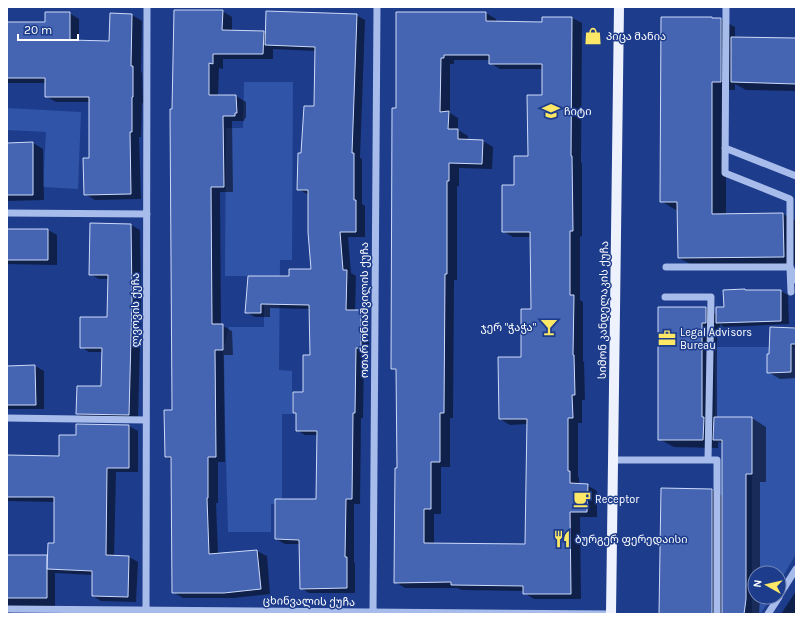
<svg xmlns="http://www.w3.org/2000/svg" width="803" height="621" font-family="Karla,'Noto Sans Georgian',sans-serif">
<rect width="100%" height="100%" fill="#1d3c8b"/>
<path fill="#3054a8" d="M244 82H293L292 260H280L279 370 292 371V414H282V504H271V532H228L223 350 229 327H264V276H225L226 128H243Z
M7 108 81 112 78 189 43 187 46 132 7 130Z
M715 347H796V554L779 583V573H755V597H771L761 613H752V439L715 438Z"/>
<path fill="#0007" fill-rule="evenodd" d="M222 11 232 17V31L263 32 266 34 356 15 365 20 360 158 362 159V204L365 206V237H348L351 273 356 276 355 311H360L369 316V352H364L363 418H361L360 504H354V562L355 563V593H309L301 588 300 544H285L276 539 317 500 318 435H305L297 430V414L294 413 304 393 311 356 310 309 270 308V317H255L246 312 290 277 313 270 309 195 298 189 302 154 315 107 316 51 273 49V59H223V69L219 68 218 96H236L246 102V118H245L244 121H232L233 192H220L221 325 232 331 233 355H224L225 462H218V503H216L218 554 257 551 267 556 270 594 234 598H183L173 592 172 460 166 457 173 411V110Z
M69 13 79 19V42H110L111 15H132L142 21 141 72 142 73 143 103H142L141 137H139L141 199 95 200 85 194 90 159V102H56L46 96V83H7V23H46Z
M397 13H486L496 19V23H543L572 18 582 23 581 162 582 163V236L580 237V300L583 302V361L584 362 585 400H582V423H578V477L579 478V485H587L597 491V517H580L581 599H534L524 593V591L462 590 457 588H405L395 582 398 469 397 371 392 368 397 108ZM454 60H490V63L500 69H543V96L529 157 515 186 503 231 513 237H531L532 310 522 358 500 419 510 425 528 424 526 545 434 544V514H441V467H450V418H453L454 280H457V186H459V168L492 169 493 147 483 141H467L468 136 458 130V118L450 113V64H454Z
M711 18 720 19 735 27V38L796 39V91L746 90 735 84V90H726V215L783 214 796 221V265L694 266 679 258 678 210H676L661 201Z
M33 143 43 149 44 200 7 201V144Z
M131 225 140 230 141 303 138 419H86L77 413 102 387 103 352H89L81 347 108 318 109 279H99L90 274Z
M7 230H48L57 235V265L7 264Z
M781 291 788 295 789 324 724 327 720 324V331H717V418H752L766 427V482H760V573H755V597H760L759 614H660L712 490 723 496V444L718 441V448L674 447 659 439 706 308 717 315 725 308Z
M796 327V378L780 379 768 372 770 355V328Z
M35 366 44 371V409H7V367Z
M77 425 129 426 138 431V472H116L114 556 129 557 138 562 136 602 101 601 93 596V575L55 573V609H13L10 614H7V556L48 557 55 544V502L7 501V456L60 457 77 436Z
M796 591V614H781Z"/>
<path fill="#4565b2" stroke="#cddaf9" fill-rule="evenodd" d="M174 10H223L222 30 264 31 263 54H213V64L209 63V95H236L237 113H235V116H223L224 187H211L212 324H223V350H215L216 457H208V498H207L209 554 257 550 261 589 224 593H172L171 457H165L164 410H172L170 109H172Z
M266 11 357 14 352 153H354V200H356V232H340L343 270H347L346 310H361V348H356L355 413H353L352 499H346L345 557H347V588L300 589 299 540 275 539V499H316L317 431H296V413H293V392H303V355H310L309 305 261 304V313H245L248 276H289V269H311L308 232V190H297L298 153H301L304 106H314L315 47 265 45Z
M45 12H70V40L109 41 110 13 132 14 131 66H133V97H132V132H130L131 194 84 195 83 158H89V97H45V78H7V22H45Z
M396 12H486V21L542 22V17H572L571 156H572L573 231H570V295H574L573 355H574L575 395H572L573 418H568V471H570V483L588 484 587 512H570L571 594H523V586L451 585V582L394 583 395 468H397L396 369H391L392 108H396ZM444 55H489V64H542V95H527L528 156H514V185H502V232H530L531 309H521V357H498L499 419H527L525 544 424 543V509H431V462H440V413H444L445 274H447V181H449V163L482 164 483 140 458 139V129H448L449 111 440 112 441 58H444Z
M661 17H712V18H721V82H712V214L783 213 784 257 678 258 677 202H660Z
M731 37 796 38V84L731 82Z
M33 142V195H7V143Z
M90 223 131 224 132 298 129 415 76 414 77 386H101L102 348H80V317H107L108 275H89Z
M7 229H48V260H7Z
M745 289V290H781V321L716 323V307H724L723 290Z
M658 307H706V323H702V417H704L703 440H658Z
M770 327 796 328V344H791V372L767 373V354H769Z
M35 365 36 405H7V366Z
M714 417H752V474H746V599L744 614H722V440H713Z
M76 424 129 425V468H107L106 555 129 556 128 597 92 596V571L47 569 48 543H54V497H7V455L59 456V435H76Z
M661 488 712 489V614H659Z
M7 555H47V598H7Z"/>
<g fill="none" stroke-linecap="round" stroke-linejoin="round">
<path stroke="#a8bcec" stroke-width="7" d="M726 7 725 173 790 199V267L796 280
M725 148 796 176
M7 213 147 214
M666 267H790L791 292
M665 297H711L708 460
M7 418 146 420
M613 460H717V614
M779 596 796 569
M7 609 611 614
M146 614 147 7
M373 614 377 7
M768 614 779 597"/>
<path stroke="#eef2ff" stroke-width="10" d="M611 614 619 7"/>
</g>
<defs>
<g id="shop-bare" transform="scale(1.38)"><path d="M-5-2.5h2.3a2.7 3.5 0 0 1 5.4 0H5L5.5 6h-11ZM-1.5-2.5h3a1.5 2.3 0 0 0-3 0Z" fill="#fce866" stroke="#1d3c8b" stroke-width="2.5" paint-order="stroke"/></g>
<g id="school-bare" transform="scale(1.38)"><path d="M0-5L7-2L0 1L-7-2ZM-4 1L0 2.5L4 1V4Q0 6-4 4Z" fill="#fce866" stroke="#1d3c8b" stroke-width="2.5" paint-order="stroke"/></g>
<g id="bar-bare" transform="scale(1.38)"><path d="M-6-5H6L.8 .8V4.5H3.5V6h-7V4.5H-.8V.8Z" fill="#fce866" stroke="#1d3c8b" stroke-width="2.5" paint-order="stroke"/></g>
<g id="office-bare" transform="scale(1.38)"><path d="M-6-3h4V-5.5h4V-3h4V5H-6ZM-1-4.5V-3h2v-1.5ZM-6 0V1H6V0Z" fill="#fce866" stroke="#1d3c8b" stroke-width="2.5" paint-order="stroke"/></g>
<g id="cafe-bare" transform="scale(1.38)"><path d="M-5.5-4.5H6V0H3Q3 3.5 0 3.5H-2.5Q-5.5 3.5-5.5 0ZM3-3.2v2h1.7v-2ZM-6 4.5H4V6H-6Z" fill="#fce866" stroke="#1d3c8b" stroke-width="2.5" paint-order="stroke"/></g>
<g id="restaurant-bare" transform="scale(1.38)"><path d="M-5-6h1v4h1v-4h1v4h1v-4h1v5L-1.5 .5V6h-2V.5L-5-1ZM5-6V6H3V1.5H1.5Q1.5-4 5-6Z" fill="#fce866" stroke="#1d3c8b" stroke-width="2.5" paint-order="stroke"/></g>
</defs>
<g fill-rule="evenodd">
<use href="#shop-bare" x="593" y="36"/>
<use href="#school-bare" x="551" y="111"/>
<use href="#bar-bare" x="549" y="327"/>
<use href="#office-bare" x="667" y="338"/>
<use href="#cafe-bare" x="582" y="499"/>
<use href="#restaurant-bare" x="562" y="539"/>
</g>
<g text-anchor="middle" stroke-width="3" stroke-linejoin="round" paint-order="stroke">
<g font-size="11" fill="#fff" stroke="#1d3c8b" text-anchor="start">
<text x="606" y="40">პიცა მანია</text>
<text x="564" y="115">ჩიტი</text>
<text x="536" y="331" text-anchor="end">ჯერ "ჭაჭა"</text>
<text x="680" y="336">Legal Advisors<tspan x="680" dy="13">Bureau</tspan></text>
<text x="595" y="503">Receptor</text>
<text x="575" y="543">ბურგერ ფერედაისი</text>
</g>
<g font-size="11" fill="#fff" stroke="#1d3c8b">
<text transform="translate(135 310) rotate(-90)" y="4">ლვოვის ქუჩა</text>
<text transform="translate(364 310) rotate(-90)" y="4">ოთარ ონიაშვილის ქუჩა</text>
<text transform="translate(603 310) rotate(-89)" y="4">სიმონ კანდელაკის ქუჩა</text>
<text transform="translate(309 601) rotate(1)" y="4">ცხინვალის ქუჩა</text>
</g>
</g>
<rect width="803" height="621" fill="none" stroke="#ffffff" stroke-width="16"/>
<g transform="translate(767 585) rotate(278)"><circle r="19" fill="#1d3c8b" stroke="#778ab9"/>
<path d="M0-3L7 15L0 10L-7 15Z" fill="#fce866"/>
<text y="-6" font-size="11" font-weight="bold" text-anchor="middle" fill="#ffffff">N</text>
</g>
<path d="M18 34v6h60v-6" fill="none" stroke="#ffffff" stroke-width="2"/>
<text x="24" y="34" font-size="12" fill="#ffffff" stroke="#1d3c8b" stroke-width="3" paint-order="stroke">20 m</text>
</svg>
